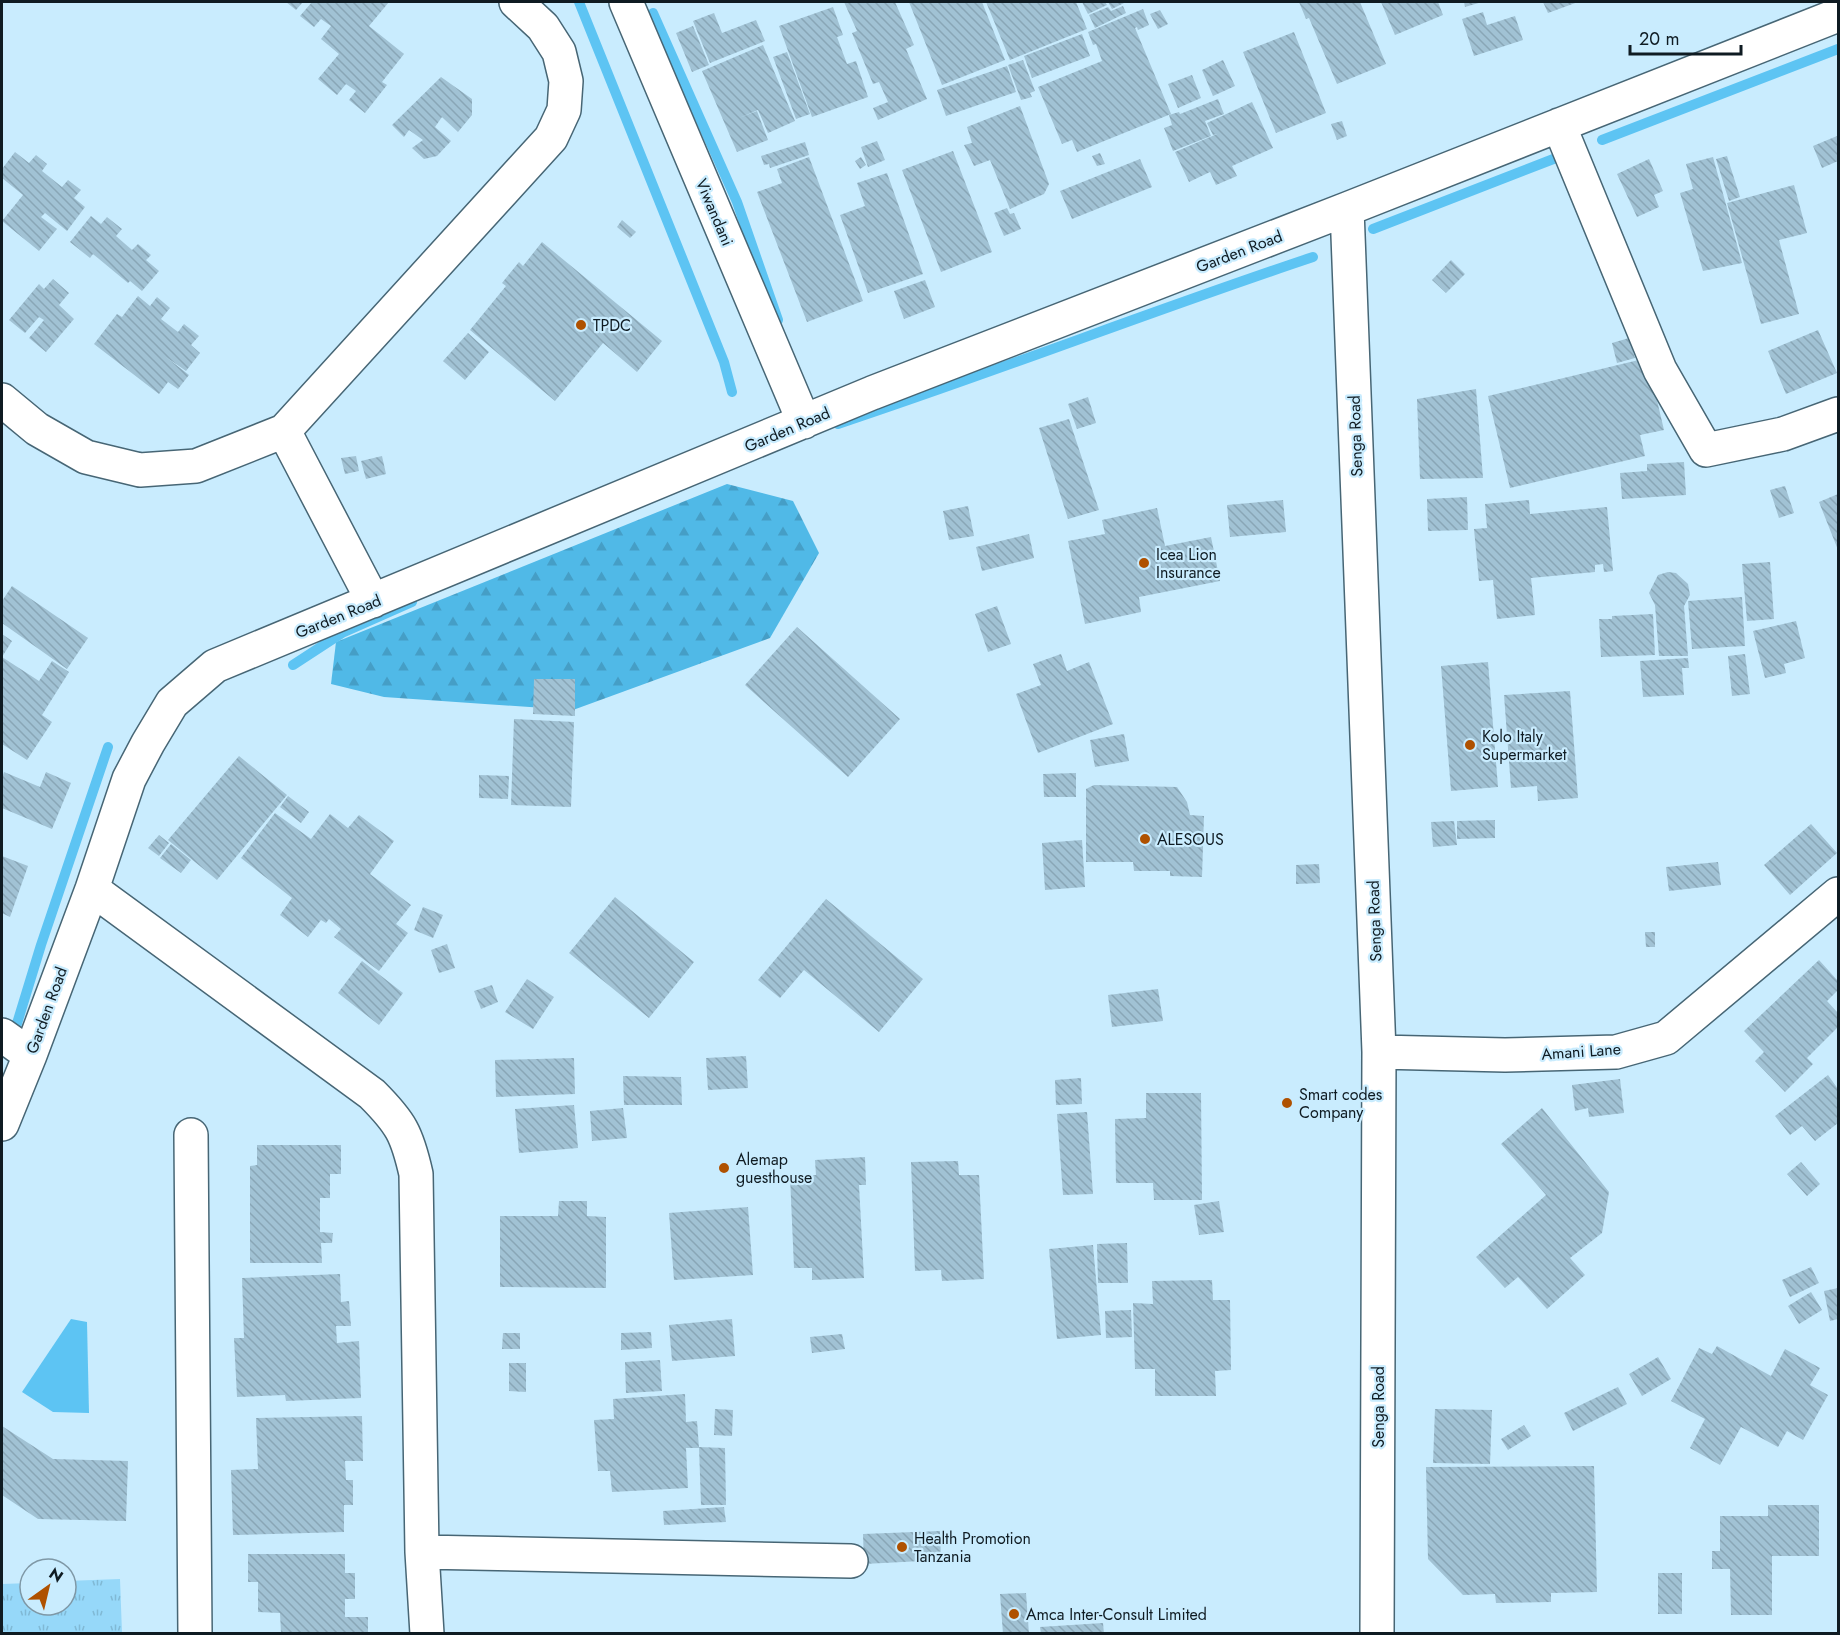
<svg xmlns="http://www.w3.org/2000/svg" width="1840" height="1635" font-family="Jost,sans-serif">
<defs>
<pattern id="grass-tufts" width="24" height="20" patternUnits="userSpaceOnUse" patternTransform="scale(1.5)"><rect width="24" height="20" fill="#96d8f9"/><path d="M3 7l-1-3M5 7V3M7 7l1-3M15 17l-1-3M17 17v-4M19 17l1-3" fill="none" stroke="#80b9d5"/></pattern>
<pattern id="forest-firs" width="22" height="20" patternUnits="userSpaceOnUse" patternTransform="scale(1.5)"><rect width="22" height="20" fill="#50b9e7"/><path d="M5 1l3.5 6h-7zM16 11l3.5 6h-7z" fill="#459ec6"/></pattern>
<pattern id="building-back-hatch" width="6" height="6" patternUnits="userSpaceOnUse" patternTransform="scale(1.5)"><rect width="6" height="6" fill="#a1c2d4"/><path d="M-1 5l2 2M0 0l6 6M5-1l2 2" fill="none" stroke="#89a6b6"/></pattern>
</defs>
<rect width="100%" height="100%" fill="#c9ecfe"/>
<path fill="url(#grass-tufts)" d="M120 1579 122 1633H2V1584L30 1583V1605H66V1581Z"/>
<path fill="url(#forest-firs)" d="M727 484 793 501 819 553 770 638 573 710 384 697 331 684 336 642Z"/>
<path fill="#5dc4f3" d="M71 1319 87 1322 89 1413 53 1412 22 1392Z"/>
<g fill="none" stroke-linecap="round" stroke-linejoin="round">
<path stroke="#5dc4f3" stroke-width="10" d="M579 2 724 362 732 392
M653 13 737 202 778 320
M1602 140 1838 49
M1373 229 1556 158
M838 424C998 371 1154 310 1313 257
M293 665 342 633 412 602
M15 1030 41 945 108 747"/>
</g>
<path fill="url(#building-back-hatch)" d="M286 2H303L296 10Z
M312 2H389L369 26 404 54 382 82 387 85 365 113 349 100 356 91 346 84 337 95 318 79 339 54 321 39 331 26 321 19 314 27 300 16Z
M844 2H895L914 45 906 49 927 99 878 120 873 108 888 102 879 82 873 84 852 33 857 31Z
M909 2H982L1005 60 942 85Z
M986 2H1076L1087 29 1010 60Z
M1082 2H1105L1107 5 1088 14Z
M1108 2H1126L1112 9Z
M1299 2H1360L1386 64 1337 84 1309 18 1306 19Z
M1381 2H1438L1443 15 1395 35Z
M1464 2H1482L1465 7Z
M1543 2H1578L1548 13Z
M1123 6 1126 13 1095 28 1089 15 1108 7 1111 11Z
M833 7 843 35 837 37 847 64 856 61 868 97 812 117 779 26Z
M1143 9 1149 25 1138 30 1137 27 1135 28 1171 114 1077 152 1072 140 1062 144 1038 87 1102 61 1096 44 1093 45 1088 32Z
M1160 10 1168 24 1158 29 1150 14Z
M1483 12 1487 25 1515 16 1523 40 1474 56 1462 19Z
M714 13 722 33 756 20 765 41 710 63 693 21Z
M693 26 709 65 692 72 676 33Z
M1294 32 1326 113 1276 133 1243 52Z
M1082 34 1090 56 1032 78 1024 56Z
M763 45 795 121 768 133 758 110 739 118 757 111 768 140 737 152 702 71Z
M787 52 810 114 796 119 773 57Z
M1023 60 1035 91 1030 93 1032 97 1021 100 1008 65Z
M1223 60 1235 86 1213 96 1202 70Z
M1007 66 1016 92 946 116 937 90Z
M1192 75 1201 98 1178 108 1168 84Z
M441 77 472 99V115L458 132 442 117 435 127 451 141 437 156 424 159 412 148 423 140 409 130 404 137 392 125Z
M1218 99 1224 114 1205 121 1211 136 1173 151 1164 128 1172 125 1169 115 1179 112 1180 114Z
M1252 102 1273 148 1232 166 1237 176 1216 185 1210 172 1189 182 1175 152 1217 134 1213 135 1207 123Z
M1020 106 1049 184 1044 194 1010 209 990 160 974 166 964 145 972 143 967 127Z
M1342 121 1347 136 1337 140 1331 124Z
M1837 136 1838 161 1822 168 1813 146Z
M877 141 885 160 868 167 861 147Z
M805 142 809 155 770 168 769 164 764 165 761 156Z
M953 151 992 252 941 272 902 170Z
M15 152 29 163 36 155 47 164 42 171 62 187 68 180 81 190 74 198 85 207 67 231 45 213 41 217 57 229 39 251 2 221 23 195 2 178V169Z
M1100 153 1105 164 1097 166 1092 156Z
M1727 156 1740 197 1729 201 1716 159Z
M809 157 863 301 807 322 757 192 782 183 777 169Z
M861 157 866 165 860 169 855 161Z
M1713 157 1742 263 1703 271 1680 193 1693 189 1686 164Z
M1140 159 1152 187 1072 219 1060 191Z
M1649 159 1663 191 1654 195 1659 207 1637 217 1617 174Z
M887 173 923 274 868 293 840 215 865 206 857 183Z
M1794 185 1807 233 1779 240 1799 314 1761 324 1727 203Z
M1007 208 1010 214 1014 213 1021 229 1004 236 994 213Z
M91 216 101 224 107 217 122 229 116 236 132 250 138 244 151 255 146 260 159 271 142 291 130 281 128 283 93 254 90 258 70 242Z
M622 220 636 232 630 238 617 227Z
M542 242 662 341 637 372 603 343 555 401 470 330 506 286 502 283 519 262 523 266Z
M1451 260 1465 274 1446 293 1432 280Z
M53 279 69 293 59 305 74 319 46 352 29 338 44 320 39 317 25 333 9 320 39 284 44 289Z
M925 280 935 307 904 319 894 291Z
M138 296 150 306 157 297 170 308 161 319 178 332 184 324 199 336 191 345 200 353 186 371 166 357 189 375 178 389 168 382 159 394 94 344 117 314 122 317Z
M1818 330 1837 373 1786 394 1768 351Z
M468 333 489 352 465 380 443 361Z
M1629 338 1635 358 1617 363 1612 343Z
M1647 358 1664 430 1640 435 1645 456 1510 488 1488 396Z
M1476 389 1483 478 1420 479 1417 399Z
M1088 397 1096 423 1077 429 1068 404Z
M1069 419 1099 510 1068 519 1039 428Z
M356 456 359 471 345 474 341 458Z
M382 456 386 474 366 479 361 461Z
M1684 462 1686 495 1622 499 1620 473 1647 471V464Z
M1785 486 1794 513 1779 518 1770 490Z
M1838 494V550L1819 502Z
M1467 497 1468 530 1428 531 1427 499Z
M1283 500 1286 532 1230 537 1227 505Z
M1529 500 1530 514 1607 507 1613 571 1604 572 1603 564 1595 565V572L1531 578 1535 615 1497 619 1493 580 1479 581 1474 529 1487 528 1485 504Z
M968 506 974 536 949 540 943 511Z
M1157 508 1165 546 1211 537 1220 581 1139 597 1141 612 1085 624 1068 541 1105 534 1102 520Z
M1029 534 1034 558 982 571 976 547Z
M1770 562 1774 619 1747 621 1742 564Z
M1668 572 1676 573 1688 584 1690 595 1684 606 1688 656H1659L1655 605 1649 593 1658 575Z
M12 586 88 638 67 669 2 623V601Z
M1742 597 1745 646 1692 649 1688 601Z
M997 606 1011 644 988 652 975 614Z
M1653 614 1655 655 1601 657 1599 619H1612V616Z
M1796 621 1805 658 1784 664 1786 673 1765 678 1753 631Z
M797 627 900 719 848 777 745 685Z
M2 634 12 641 2 657 39 681 52 661 69 672 42 715 52 722 27 760 2 744Z
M1061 654 1067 671 1089 662 1113 724 1038 753 1016 694 1041 685 1033 664Z
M1745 654 1750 694 1732 696 1728 656Z
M1688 658 1689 668H1682L1684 695 1643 697 1640 661Z
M1488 662 1498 787 1451 791 1441 666Z
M534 679H575V716L533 714Z
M1570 691 1578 798 1538 801 1537 786 1511 788 1504 695Z
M514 719 574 722 571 807 511 805Z
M1124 734 1129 761 1095 767 1090 740Z
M239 756 287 795 217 880 168 840Z
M4 772 40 787 46 772 71 783 52 829 2 808V778Z
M1076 773V797H1044L1043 774Z
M479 775 509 776 508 799 479 798Z
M1094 785 1177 787 1187 802 1190 815 1204 816 1202 877 1170 876V871H1134L1133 862H1086V789Z
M288 796 309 812 301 823 280 807Z
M275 813 311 839 330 814 348 828 359 815 394 841 370 874 411 905 396 924 408 933 379 971 334 937 341 929 329 919 326 923 321 920 308 937 280 915 292 898 241 858Z
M1495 820V838L1457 839V821Z
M1454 821 1457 845 1433 847 1431 822Z
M1811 824 1837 853 1790 895 1764 865Z
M159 835 169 843 159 856 148 848Z
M1082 840 1085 887 1045 890 1042 843Z
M171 844 191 860 181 873 160 858Z
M2 856 28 866 10 917 2 913Z
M1718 862 1721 885 1669 891 1666 867Z
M1319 864 1320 883 1296 884V865Z
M615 897 694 962 649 1018 569 953Z
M826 899 923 979 879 1032 804 970 780 998 758 980Z
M423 907 443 915 433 938 414 930Z
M1645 932H1655V947H1646Z
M447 944 455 968 439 973 431 950Z
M1819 960 1838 981V990L1827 1001 1838 1013V1027L1807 1058 1813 1064 1785 1092 1755 1061 1764 1052 1744 1031Z
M362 961 403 993 379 1025 338 993Z
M527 979 554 997 533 1029 505 1012Z
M492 985 498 1002 481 1009 474 991Z
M1158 989 1163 1021 1112 1027 1108 995Z
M746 1056 748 1088 708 1090 706 1058Z
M574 1058 575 1094 496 1097 495 1060Z
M1828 1075 1838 1089V1123L1815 1141 1802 1126 1790 1135 1775 1116Z
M623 1076 681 1077 682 1105H624Z
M1081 1078 1082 1104 1056 1105 1055 1080Z
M1620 1079 1624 1113 1589 1117 1588 1108 1575 1111 1572 1085Z
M1146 1093H1201L1202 1200H1154L1153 1183H1116L1115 1119 1146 1118Z
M574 1105 578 1148 519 1153 515 1109Z
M623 1108 627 1138 592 1141 590 1111Z
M1542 1108 1609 1192 1602 1233 1570 1258 1585 1275 1547 1309 1518 1277 1505 1288 1476 1257 1546 1195 1501 1144Z
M1087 1112 1093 1194 1063 1195 1057 1114Z
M257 1145H341V1174H330V1198H320V1232L333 1233 332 1243H321L322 1263H250V1166L257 1165Z
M865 1157 866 1185H859L864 1278 812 1280V1268H794L790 1176 816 1175 815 1160Z
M958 1161 959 1175H979L984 1279 942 1281 941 1270 915 1271 911 1162Z
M1801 1162 1820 1184 1807 1196 1787 1174Z
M559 1201H587V1216L606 1217V1288L500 1287V1216H558Z
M1219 1201 1224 1232 1199 1235 1194 1205Z
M748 1207 753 1275 674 1280 669 1213Z
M1127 1243 1128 1283H1098L1097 1244Z
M1093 1245 1101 1335 1057 1339 1049 1249Z
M1811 1267 1819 1283 1790 1297 1782 1280Z
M340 1274 341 1302 349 1301 351 1326H336L337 1343 359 1341 361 1398 286 1401 285 1395 237 1397 234 1338H244L242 1278Z
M1212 1280 1213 1300H1230L1231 1370 1215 1371 1216 1396H1155V1369H1135L1133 1303 1153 1304 1152 1281Z
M1838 1288V1319L1830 1321 1824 1291Z
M1811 1292 1822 1310 1799 1324 1788 1306Z
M1131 1310 1132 1337 1106 1338 1105 1311Z
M732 1319 735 1356 672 1361 669 1325Z
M651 1332 652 1348 621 1350V1333Z
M503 1333H520V1349H502Z
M842 1334 845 1349 812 1353 810 1337Z
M1717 1346 1771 1376 1785 1349 1820 1368 1810 1385 1828 1395 1803 1440 1787 1431 1778 1447 1741 1427 1720 1465 1690 1448 1705 1419 1671 1401 1699 1348 1712 1354Z
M1658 1357 1671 1379 1642 1396 1629 1374Z
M660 1360 662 1391 626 1393 625 1362Z
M509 1363H526V1392L509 1391Z
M1618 1387 1627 1404 1573 1431 1564 1413Z
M685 1394 686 1422 697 1421 699 1448H686L688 1488 612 1492 610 1471H598L594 1420 614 1419 613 1399Z
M715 1409 733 1410 732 1436 714 1435Z
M1435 1409 1492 1410 1490 1464 1433 1463Z
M362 1416 363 1461H345L346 1480H353V1505H344V1532L233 1535 231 1470 258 1469 256 1418Z
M1524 1425 1531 1436 1508 1450 1501 1439Z
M2 1426 53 1459 128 1461 126 1521 38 1519 2 1495Z
M699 1447 725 1448 726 1505H701Z
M1594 1466 1597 1592 1551 1593V1602L1496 1603 1495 1594 1463 1595 1428 1559 1426 1467Z
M1768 1505H1819V1556H1772V1615H1731L1730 1569H1712V1551H1720V1516H1768Z
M724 1507 726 1522 664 1525 663 1511Z
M940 1531 941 1560 864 1564 863 1534Z
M248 1554H345V1573H355V1599H345V1617H368V1634H281L280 1613 258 1612V1582H248Z
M1658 1573H1682V1614H1658Z
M1026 1593 1029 1634H1003L1000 1594Z
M1103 1623 1104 1634H1041L1040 1627Z"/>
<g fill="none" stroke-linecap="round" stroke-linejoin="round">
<g stroke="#476675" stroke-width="36">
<path id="minor" d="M626 2 804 422
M1559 125 1660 370 1706 450 1783 434 1838 414
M1347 209 1379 1052 1377 1634
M2 400 37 429 86 457 140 470 196 466 284 431 551 138 564 110 566 81 559 52 543 27 516 2
M284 431 373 601
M92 889 372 1094C401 1123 407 1134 416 1174L422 1552 427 1634
M2 1035 30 1055
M1379 1052 1505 1055 1616 1052 1666 1038 1838 894
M2 1124 30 1055 92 889 129 779 148 743 172 703 215 666 872 393 1347 209 1838 15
M191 1135 195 1634
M422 1552 851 1561"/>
</g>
<use href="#minor" stroke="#fff" stroke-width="33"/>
</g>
<g fill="#af5100" stroke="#c9ecfe" stroke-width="2">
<circle cx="581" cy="325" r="6"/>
<circle cx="1144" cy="563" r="6"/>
<circle cx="1470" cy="745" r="6"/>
<circle cx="1145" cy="839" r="6"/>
<circle cx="1287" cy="1103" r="6"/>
<circle cx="724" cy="1168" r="6"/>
<circle cx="902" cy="1547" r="6"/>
<circle cx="1014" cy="1614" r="6"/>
</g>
<g text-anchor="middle" stroke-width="4.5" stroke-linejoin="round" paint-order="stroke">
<g font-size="16" fill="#0f1b22" stroke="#c9ecfe">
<text transform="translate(715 212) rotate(67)" y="6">Viwandani</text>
<text transform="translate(1239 251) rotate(-21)" y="6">Garden Road</text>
<text transform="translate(787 429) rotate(-23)" y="6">Garden Road</text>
<text transform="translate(1355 436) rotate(-92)" y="6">Senga Road</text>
<text transform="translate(338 616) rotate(-22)" y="6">Garden Road</text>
<text transform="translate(1374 921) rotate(-92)" y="6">Senga Road</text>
<text transform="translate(46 1010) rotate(-70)" y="6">Garden Road</text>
<text transform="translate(1581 1051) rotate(-4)" y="6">Amani Lane</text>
<text transform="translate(1378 1407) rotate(-90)" y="6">Senga Road</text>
</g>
<g font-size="16" fill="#0f1b22" stroke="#c9ecfe" text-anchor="start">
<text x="593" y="331">TPDC</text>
<text x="1156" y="560">Icea Lion<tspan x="1156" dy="18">Insurance</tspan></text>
<text x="1482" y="742">Kolo Italy<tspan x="1482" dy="18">Supermarket</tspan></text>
<text x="1157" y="845">ALESOUS</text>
<text x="1299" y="1100">Smart codes<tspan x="1299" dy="18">Company</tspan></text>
<text x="736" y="1165">Alemap<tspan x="736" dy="18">guesthouse</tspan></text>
<text x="914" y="1544">Health Promotion<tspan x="914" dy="18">Tanzania</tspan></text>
<text x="1026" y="1620">Amca Inter-Consult Limited</text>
</g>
</g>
<rect width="1840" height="1635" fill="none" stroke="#0f1b22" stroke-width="6"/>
<g transform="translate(48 1587) rotate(34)"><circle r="28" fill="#c9ecfe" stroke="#7f98a6" stroke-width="1.5"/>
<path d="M0-4.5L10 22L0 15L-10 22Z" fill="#af5100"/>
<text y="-9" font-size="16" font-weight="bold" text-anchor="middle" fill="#0f1b22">N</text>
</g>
<path d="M1630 45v9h111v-9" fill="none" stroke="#0f1b22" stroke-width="3"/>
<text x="1639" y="45" font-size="18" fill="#0f1b22" stroke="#c9ecfe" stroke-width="4.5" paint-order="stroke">20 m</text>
</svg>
